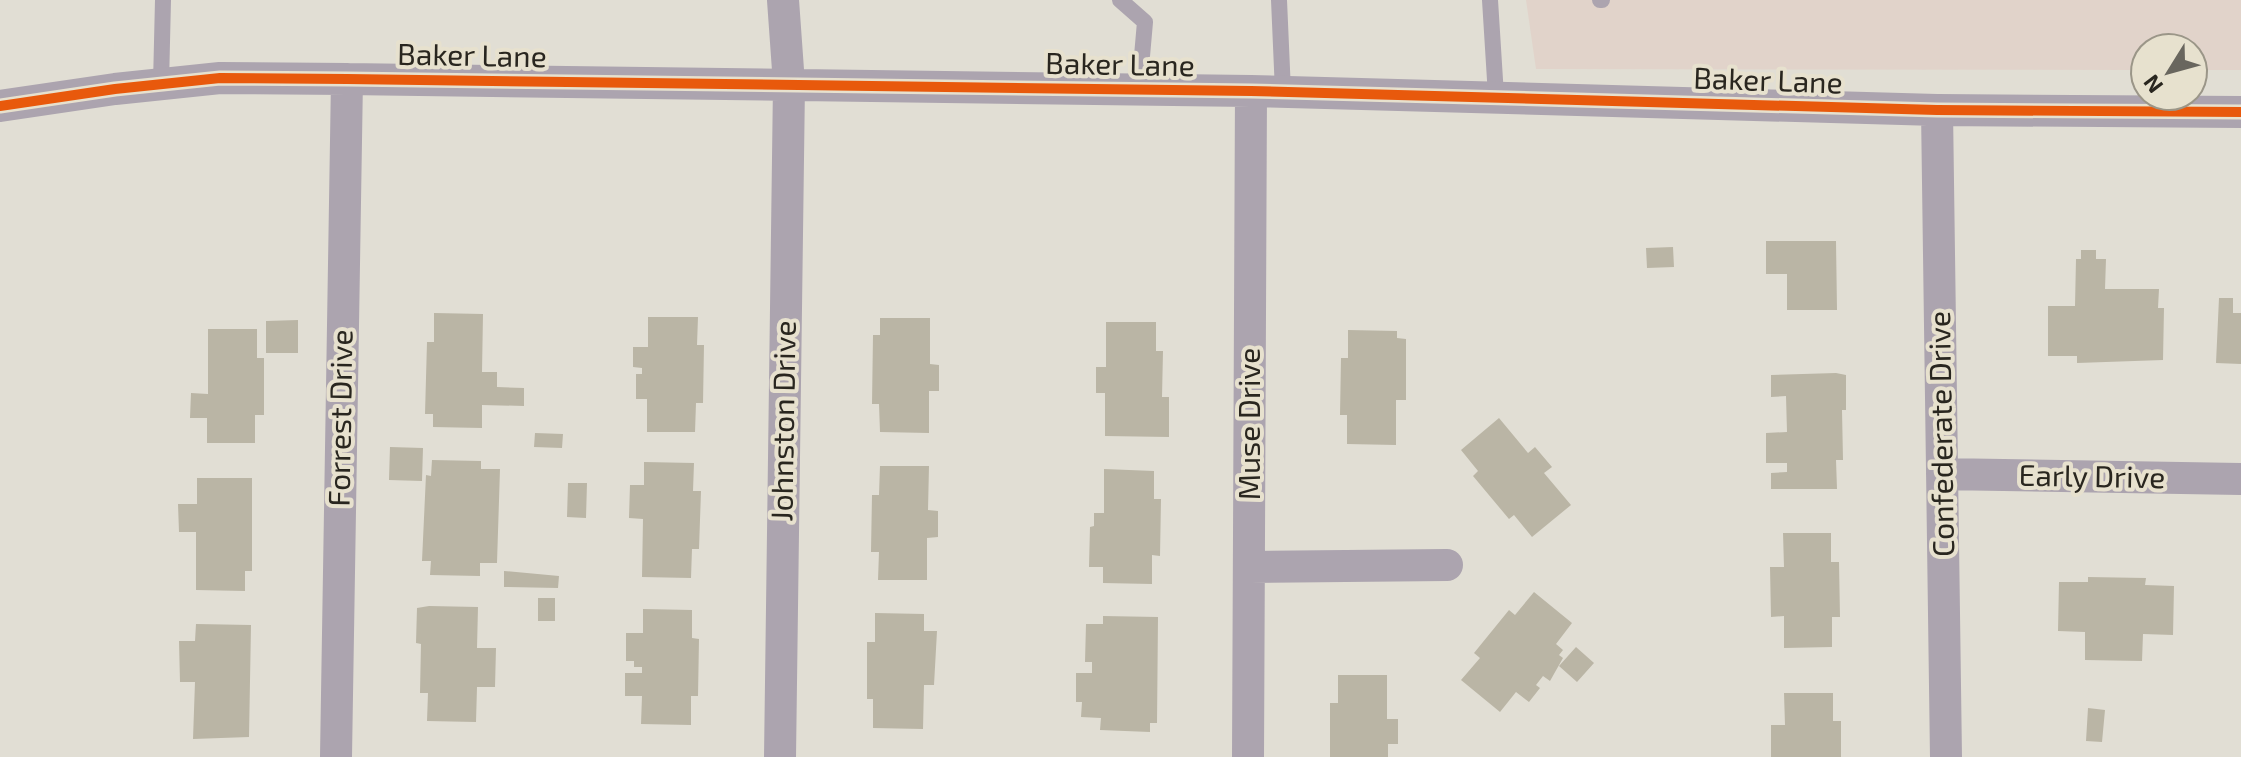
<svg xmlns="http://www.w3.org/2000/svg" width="2241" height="757" font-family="'Exo 2',sans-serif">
<rect width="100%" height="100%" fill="#e1ded4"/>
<path fill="#e1d3ca" d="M1526 0H2241V70H2193V48H2145V70L1536 69Z"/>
<path fill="#bab5a5" d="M1766 241H1836L1837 310H1787V274H1766Z
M1673 247 1674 267 1647 268 1646 248Z
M2081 250H2096V259H2106L2105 289H2159L2158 308H2164L2163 360 2077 363V356H2048V306H2075L2076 259H2081Z
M2219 298H2233V313H2241V364L2216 363Z
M434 313 483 314 482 372H497V387L524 388V406L482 405V428L433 427V414H425L427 342H434Z
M648 317H698L697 345H704L703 403H696L695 432H647V399H636V374H642V368L633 367V347H648Z
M880 318H930V364L939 365V391H929V433L880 432 879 404H872L873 335H880Z
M298 320V353H266V321Z
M1106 322H1156V351H1163L1162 397H1169V437L1105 436V393H1096V367H1106Z
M208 329H257V358H264V415H255V443H207V418H190L191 393 208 394Z
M1348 330 1397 331V338L1406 339V400H1396V445L1347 444V415H1340L1341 358H1348Z
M1836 373 1846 375V410H1842L1843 460H1836L1837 489H1771V473L1787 472V463H1766V433L1787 432 1786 396 1771 397V375Z
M1499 418 1528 453 1535 447 1552 467 1544 473 1571 505 1532 537 1514 515 1509 519 1473 476 1478 471 1461 450Z
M535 433 563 434 562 448 534 447Z
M390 447 423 448 422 481 389 480Z
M432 460 481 461V469H500L497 563H480V576L430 575 431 561H422L426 475 431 476Z
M644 462 694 463 693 491H701L699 549H692L691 578 642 577 643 519 629 518 630 485H644Z
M880 466H929L928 510 938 511V537L927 538V580H878L879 552H871L872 495H879Z
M1104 469 1154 471V499H1161L1160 556 1152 555V584L1103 583V567H1089L1090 527 1094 526V513H1104Z
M197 478H252V571H245V591L196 590V532H179L178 504H197Z
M568 483H587L586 518 567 517Z
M1783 533H1831V562H1839L1840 617H1832V647L1784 648V616L1771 617 1770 567H1784Z
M504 571 559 576 558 588 504 587Z
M2088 577 2146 578 2145 585 2174 586 2173 635 2143 634 2142 661 2085 660V632L2058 631 2059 582H2088Z
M1534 592 1572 623 1556 644 1563 650 1559 655 1563 658 1550 681 1543 676 1536 685 1540 688 1529 702 1516 692 1500 712 1461 680 1480 658 1474 653 1509 610 1515 615Z
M538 598H555V621H538Z
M429 606 478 607 477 648H496L495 687H477L476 722 427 721 428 693H420L421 644 416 643 417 608Z
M643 609 692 610V638L699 639 698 696H691V725L641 724 642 696H625V673H642V667H634V661H626V633H643Z
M875 613 924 614V631H937L934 685H924L923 729 873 728V699H867V642H875Z
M1103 616 1158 617 1157 723H1150V732L1100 730 1101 718 1081 717 1082 702H1076V673H1092V662H1085L1086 624H1103Z
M196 624 251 625 249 737 193 739 195 682H180L179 641H195Z
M1576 647 1594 663 1577 682 1559 666Z
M1338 675H1387V719H1398V744H1388V757H1330V703H1338Z
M1784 693H1833V721H1841V757H1771V725H1785Z
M2088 708 2105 710 2102 742 2086 741Z"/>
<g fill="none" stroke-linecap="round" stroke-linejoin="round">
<path stroke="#aca4af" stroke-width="16" d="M1120 0 1145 22 1139 90
M1279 0 1283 92
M1490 0 1496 96
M1600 0H1602
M161 84 163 0"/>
<path stroke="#aca4af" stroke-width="32" d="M0 106 115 89 220 78 347 79 1251 91 1937 110 2241 112
M1937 110 1946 757
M1942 474 2241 479
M1250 567 1447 565
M336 757 347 79
M780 757 789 84 783 0
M1248 757 1251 91"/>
<g stroke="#e7e1ce" stroke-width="15">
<path id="cycleway" d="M0 106 115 89 220 78 347 79 1251 91 1937 110 2241 112"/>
</g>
<use href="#cycleway" stroke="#e8590c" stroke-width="10"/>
</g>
<g text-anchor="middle" stroke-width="8" stroke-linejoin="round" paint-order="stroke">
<g font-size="30" fill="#29261f" stroke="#e7e1ce">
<text transform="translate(472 56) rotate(1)" y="10">Baker Lane</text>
<text transform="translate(1120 65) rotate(1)" y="10">Baker Lane</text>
<text transform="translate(1768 81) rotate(2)" y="10">Baker Lane</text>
<text transform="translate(341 418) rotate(-89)" y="10">Forrest Drive</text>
<text transform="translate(784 421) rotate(-89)" y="10">Johnston Drive</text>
<text transform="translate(1250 424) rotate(-90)" y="10">Muse Drive</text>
<text transform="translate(1942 434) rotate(-91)" y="10">Confederate Drive</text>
<text transform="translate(2092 477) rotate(1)" y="10">Early Drive</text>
</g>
</g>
<g transform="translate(2169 72) rotate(233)"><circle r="38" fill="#e7e1ce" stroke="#9b9688" stroke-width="2"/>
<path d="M0-6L14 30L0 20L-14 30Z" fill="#69665e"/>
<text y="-12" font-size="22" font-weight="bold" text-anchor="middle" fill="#29261f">N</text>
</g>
</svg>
